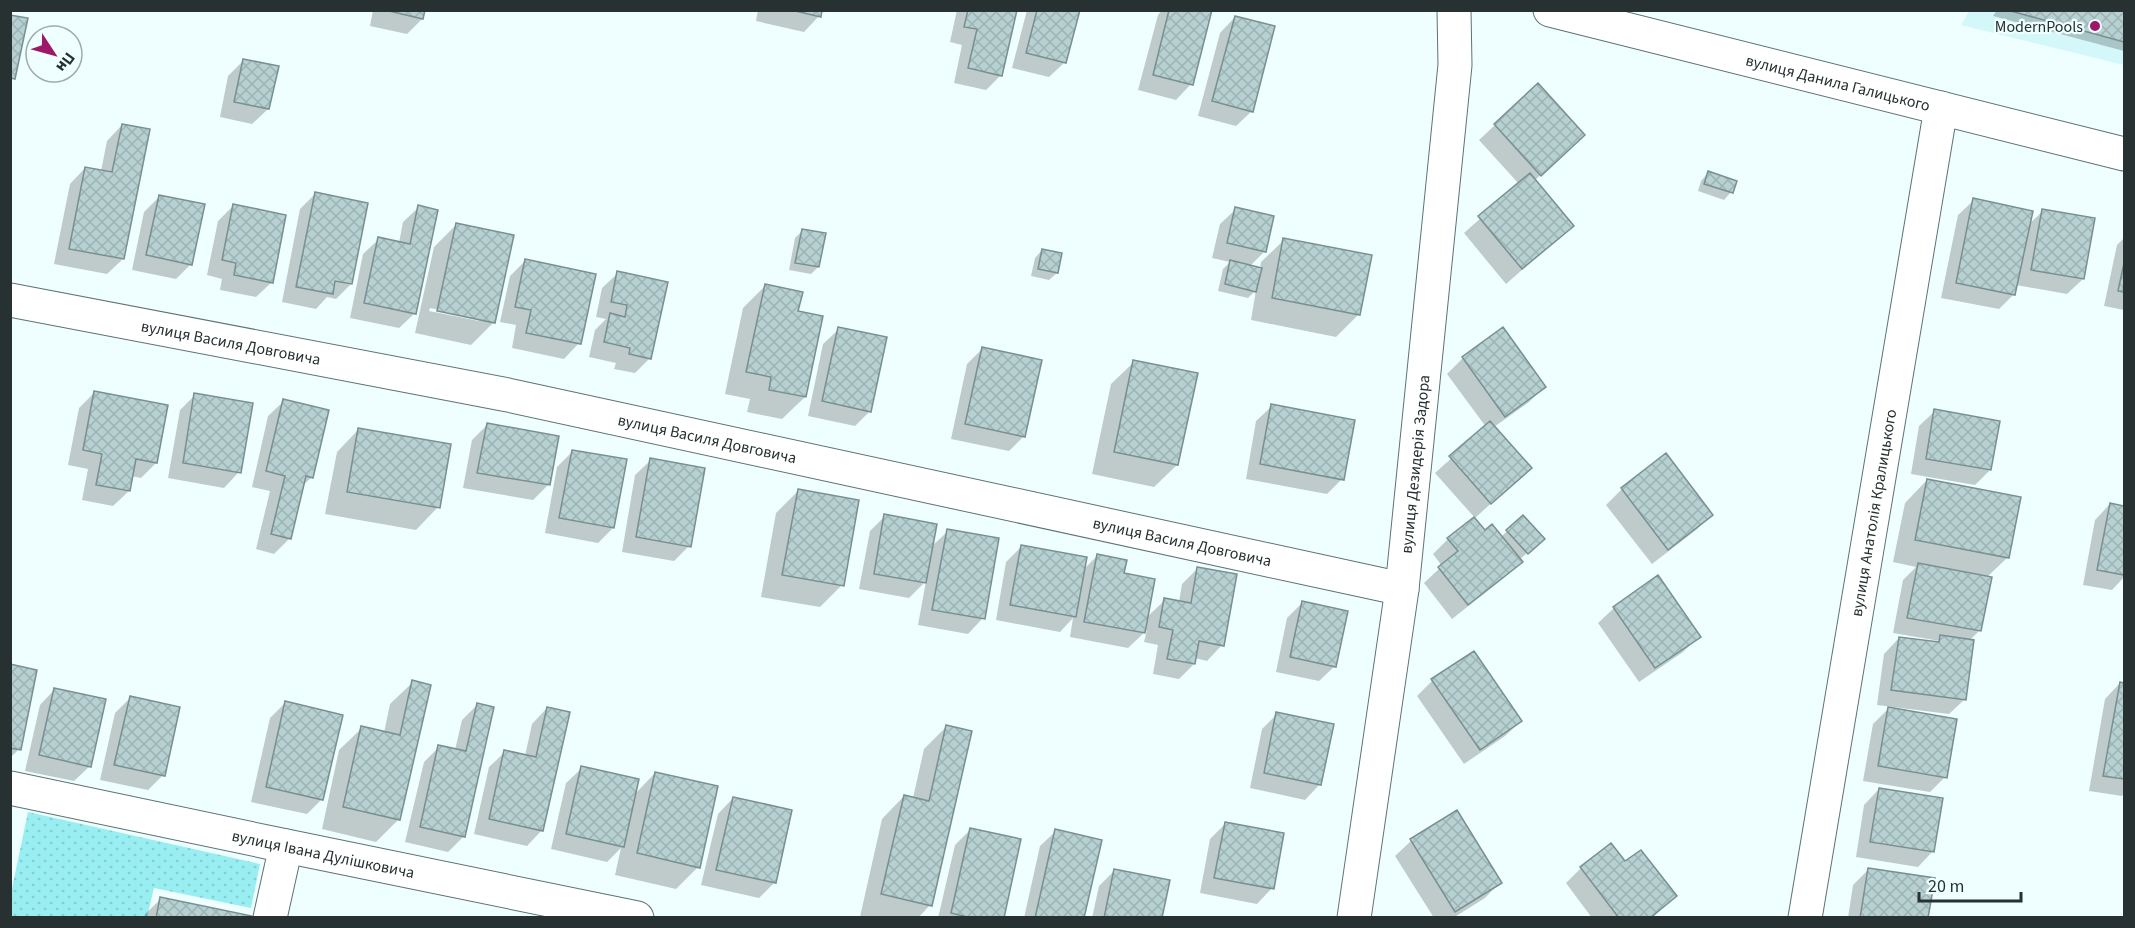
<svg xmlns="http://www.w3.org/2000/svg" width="2135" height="928" font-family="'Source Sans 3',sans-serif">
<defs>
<pattern id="grass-dots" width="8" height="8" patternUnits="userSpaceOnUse" patternTransform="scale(1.5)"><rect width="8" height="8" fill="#99eef2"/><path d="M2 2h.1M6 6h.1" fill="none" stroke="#84cdd0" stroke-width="1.8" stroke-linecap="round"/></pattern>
<pattern id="building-cross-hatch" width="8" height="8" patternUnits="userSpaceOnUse" patternTransform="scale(1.5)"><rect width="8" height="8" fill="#b7d0d1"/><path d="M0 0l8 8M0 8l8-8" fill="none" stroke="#9db3b4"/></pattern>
</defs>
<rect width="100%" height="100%" fill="#effefe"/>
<path fill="#d4f7f9" d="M1969 11H2124V65L1961 25Z"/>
<path fill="url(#grass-dots)" d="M28 812 260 864 251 908 154 888 147 917H11V893Z"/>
<path fill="#0003" fill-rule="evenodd" d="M373 10H424L422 19 407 34 370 26Z
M758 10H821L819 16 804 32 756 21Z
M957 10H1016L1001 75 986 90 954 83 962 45 950 42Z
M1027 10H1078L1065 62 1049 77 1012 68Z
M1162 10H1210L1191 84 1176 100 1138 90 1158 15Z
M1997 10H2124V51L1993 16Z
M1235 17 1252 111 1236 126 1198 116 1220 33Z
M244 60 268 109 252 124 220 117 228 76Z
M122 125 123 259 107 274 54 264 70 184 85 168 101 171 107 141Z
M1495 125 1568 150 1534 181 1572 226 1506 284 1464 233 1519 184 1479 140Z
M1708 173 1731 192 1724 200 1698 191 1701 181Z
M315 194 351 284 336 299 327 297 316 309 282 302 300 209Z
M160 196 191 264 176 279 132 270 144 212Z
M1974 200 2028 225 2043 211 2083 279 2067 294 2016 285 2014 294 1999 309 1941 298 1958 215Z
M233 206 272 282 256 297 220 290 222 279 207 275 218 221Z
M419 207 415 313 399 328 350 318 363 254 379 239 399 243 403 222Z
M1236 209 1265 251 1250 266 1260 269 1261 262 1284 240 1359 314 1336 337 1251 320 1256 290 1248 298 1218 291 1223 269 1230 262 1212 258 1220 224Z
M456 225 494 322 471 345 415 333 434 247ZM430 308 479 318V321L429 311Z
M803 230 818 267 811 274 789 270 795 238Z
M2124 238V310L2104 306 2117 245Z
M1042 250 1057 273 1049 280 1031 276 1035 258Z
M525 261 579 343 564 359 512 348 516 325 500 322 510 276Z
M618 273 650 358 635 373 614 369 616 363 589 357 595 330 606 319 596 317 602 288Z
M765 286 805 397 782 419 747 412 750 399 725 394 743 308Z
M839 329 870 411 855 426 808 416 823 344Z
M1503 329 1544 387 1529 402 1494 427 1530 468 1475 518 1435 473 1486 427 1447 374 1463 358Z
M982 349 1024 436 1009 451 951 439 967 364Z
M1134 362 1177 465 1154 487 1092 474 1111 384Z
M94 393 156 463 141 478 131 476 129 491 113 506 82 500 88 469 68 465 79 408Z
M195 395 239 472 224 488 168 478 180 410Z
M284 401 312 477 302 486 290 538 274 554 256 549 270 491 252 487 268 416Z
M1272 406 1342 479 1327 494 1246 479 1256 421Z
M1935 411 1990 470 1975 485 1911 474 1919 426Z
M487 425 548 485 533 500 463 488 472 440Z
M359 429 438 507 416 530 325 514 337 452Z
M573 451 613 528 598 543 545 533 557 467Z
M1665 455 1711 515 1696 530 1652 564 1606 505 1622 489Z
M651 460 689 546 674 561 622 552 635 475Z
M1927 480 2007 558 1987 577 1980 630 1969 641 1965 699 1949 714 1877 705 1884 654 1899 638 1940 644V641L1893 633 1903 580 1916 567 1893 562 1905 503Z
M798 491 842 585 820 607 761 597 776 513Z
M2110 504 2124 507V577L2112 590 2083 585 2095 520Z
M885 516 931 547 948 531 983 618 968 634 918 625 926 581 909 598 859 589 870 531Z
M1507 531 1535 546 1519 560 1521 562 1505 577 1452 619 1424 583 1442 566 1433 554 1448 539 1485 532 1501 537Z
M1022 546 1083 570 1097 556 1122 575 1146 618 1165 600 1179 602 1182 584 1197 569 1222 645 1207 661 1195 658 1194 664 1179 679 1153 674 1158 645 1144 642 1147 630 1128 648 1070 637 1073 618 1060 632 996 620 1006 562Z
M1658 577 1699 636 1683 652 1639 682 1598 623 1614 608Z
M1302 603 1335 666 1319 681 1276 672 1287 618Z
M10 666 19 749 10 758Z
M1432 681 1521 721 1505 736 1464 764 1417 696Z
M413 682 399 819 376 842 322 829 339 750 362 728 384 733 390 704Z
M2120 683 2124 684V793L2122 796 2089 791 2105 699Z
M55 689 90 766 74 781 25 771 40 705Z
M130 698 163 775 148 790 100 780 115 713Z
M285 703 322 799 307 814 251 802 270 718Z
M477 705 463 837 448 852 405 842 424 762 439 747 455 750 462 720Z
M1890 707V709L1945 777 1930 792 1863 781 1873 724Z
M547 708 542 830 527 846 474 834 489 767 505 752 525 756 532 724Z
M1277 714 1320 784 1305 800 1250 788 1262 729Z
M946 727 930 905 918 918 860 917 882 819 904 796 913 798 924 749Z
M582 768 635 794 655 773 698 867 676 889 615 875 621 848 607 862 551 849 566 783Z
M1879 789 1933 851 1918 867 1856 857 1864 805Z
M733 798 790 811 774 883 759 898 701 885 718 814Z
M1457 812 1500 882 1485 898 1453 918H1434L1395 856 1411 841Z
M1226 823 1272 888 1257 904 1200 893 1210 839Z
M970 830 1002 918H938L955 845Z
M1056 831 1083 918H1024L1040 846Z
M1625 863 1675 896 1652 918H1592L1566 883 1581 868Z
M1869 869 1927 918H1848L1853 885Z
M1114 871 1161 918H1092L1099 886Z
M161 899 250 918H144L145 914Z"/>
<path fill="url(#building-cross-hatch)" stroke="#789091" stroke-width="1.5" d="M385 10H425L423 19Z
M791 10H822L821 17Z
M968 10H1017L1002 76 968 68 977 29 964 27Z
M1037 10H1080L1066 63 1026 53Z
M1169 10H1212L1193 85 1153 75Z
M2007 10H2124V42Z
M10 15 28 18 15 79 10 78Z
M1235 16 1275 26 1253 112 1212 101Z
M243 59 279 66 269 109 234 102Z
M1538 83 1585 135 1541 176 1494 124Z
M122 124 150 129 124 259 69 249 85 167 112 172Z
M1708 171 1737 181 1733 193 1704 184Z
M1530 173 1574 226 1522 269 1478 216Z
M315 192 368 203 352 284 335 281 333 294 296 287Z
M159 195 205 204 192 265 146 255Z
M1973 198 2033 211 2015 295 1956 283Z
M233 204 286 215 273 283 234 275 236 263 222 260Z
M418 205 438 210 416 314 364 303 378 237 410 244Z
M1235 207 1274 216 1266 252 1227 243Z
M2042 209 2095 218 2084 279 2031 270Z
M456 223 514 235 495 323 437 311Z
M802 229 826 233 819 267 795 263Z
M1283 238 1372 255 1360 315 1272 298Z
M1042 249 1062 253 1058 273 1038 269Z
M525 259 596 274 581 344 526 333 531 310 515 307Z
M1230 260 1262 268 1256 292 1225 284Z
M2124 263V292L2118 291Z
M617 271 668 282 651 359 629 354 630 348 604 342 610 313 625 317 627 305 611 302Z
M765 284 803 292 798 311 823 316 806 397 769 390 771 377 746 372Z
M838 327 887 337 871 412 822 401Z
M1503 327 1546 387 1505 417 1462 357Z
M982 347 1042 360 1025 437 965 424Z
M1133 360 1198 373 1178 465 1114 452Z
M94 391 168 405 157 463 136 459 130 491 96 485 102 454 83 450Z
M194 393 253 403 241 473 183 463Z
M283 399 329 410 313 478 306 476 291 539 271 534 285 476 266 471Z
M1271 404 1355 420 1344 480 1260 464Z
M1934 409 2000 421 1991 470 1926 459Z
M1490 421 1532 468 1491 504 1449 456Z
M487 423 559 436 550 485 477 473Z
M358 428 451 444 440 508 347 492Z
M572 450 627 459 614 528 559 518Z
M1666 453 1713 515 1668 550 1621 488Z
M650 458 705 468 691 547 636 537Z
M1927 479 2021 497 2009 558 1915 540Z
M798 489 859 500 844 586 782 575Z
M2110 503 2124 506V575L2097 570Z
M884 514 937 524 926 583 874 574Z
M1523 515 1545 539 1528 554 1506 530Z
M1474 517 1485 530 1492 524 1523 562 1468 605 1438 567 1458 551 1447 538Z
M947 529 999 538 985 619 932 610Z
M1021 545 1087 557 1076 617 1010 605Z
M1097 554 1127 560 1124 573 1155 579 1145 633 1084 622Z
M1918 563 1992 577 1981 631 1907 618Z
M1197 567 1237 574 1224 646 1199 641 1195 664 1167 659 1173 630 1159 627 1164 598 1191 603Z
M1658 575 1701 637 1655 668 1613 607Z
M1302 601 1348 611 1336 667 1290 657Z
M1940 635 1974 640 1966 700 1891 690 1899 637 1939 642Z
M1474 651 1522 721 1480 750 1431 679Z
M10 664 37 670 21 750 10 748Z
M412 680 431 685 400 820 343 807 361 726 400 735Z
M2120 682 2124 683V779L2103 776Z
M54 688 106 699 91 767 39 755Z
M130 696 180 707 165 776 114 765Z
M285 701 343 715 323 800 266 787Z
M477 703 494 707 465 837 420 827 438 745 466 751Z
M547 707 570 712 543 831 489 819 504 750 536 757Z
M1888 707 1957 719 1947 778 1878 766Z
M1276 712 1334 724 1321 785 1264 773Z
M946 725 972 731 932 906 881 894 904 795 929 801Z
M581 766 639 779 624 847 566 834Z
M655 772 718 786 700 868 637 853Z
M1879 788 1943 798 1934 852 1870 842Z
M733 797 792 810 776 883 716 870Z
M1457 810 1502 883 1455 912 1410 839Z
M1225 822 1284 833 1274 889 1214 878Z
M970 828 1021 839 1004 918H971L951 913Z
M1055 829 1102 840 1084 918H1035Z
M1611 843 1625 861 1641 850 1677 896 1650 918H1619L1580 867Z
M1868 868 1935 878 1928 918H1860Z
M1114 869 1170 880 1162 918H1104Z
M160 897 252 916V918H156Z"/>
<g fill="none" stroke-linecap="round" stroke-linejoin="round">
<g stroke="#5c7374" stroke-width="35">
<g id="street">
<path id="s1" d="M10 300 508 395 1402 589"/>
<path id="s2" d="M10 788 286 846 637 918"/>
<path d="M270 918 286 846"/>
<path id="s3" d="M1354 918 1402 589 1455 65 1454 10"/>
<path id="s4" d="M1805 918 1941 108"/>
</g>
</g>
<g stroke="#5c7374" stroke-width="35">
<g id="primary">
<path id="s5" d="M1550 10 2124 154"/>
</g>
</g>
<use href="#street" stroke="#fff" stroke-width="33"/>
<use href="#primary" stroke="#fff" stroke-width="33"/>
</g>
<circle fill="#9d1869" stroke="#effefe" stroke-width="2" cx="2095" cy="26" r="6"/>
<g text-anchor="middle" stroke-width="4.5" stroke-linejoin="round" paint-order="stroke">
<g font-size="16" fill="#273132" stroke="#effefe" text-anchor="end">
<text x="2083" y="32">ModernPools</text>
</g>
<g font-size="16" fill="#273132" stroke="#effefe">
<text dy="6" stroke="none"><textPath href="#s5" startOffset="297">вулиця Данила Галицького</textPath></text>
<text dy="6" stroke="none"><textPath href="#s1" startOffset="225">вулиця Василя Довговича</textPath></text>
<text dy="6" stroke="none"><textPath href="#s1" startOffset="711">вулиця Василя Довговича</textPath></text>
<text dy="6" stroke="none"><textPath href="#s3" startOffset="458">вулиця Дезидерія Задора</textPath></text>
<text dy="6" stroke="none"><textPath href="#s4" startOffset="411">вулиця Анатолія Кралицького</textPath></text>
<text dy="6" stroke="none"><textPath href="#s1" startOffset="1197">вулиця Василя Довговича</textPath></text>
<text dy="6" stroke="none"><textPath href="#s2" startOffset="320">вулиця Івана Дулішковича</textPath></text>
</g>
</g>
<rect width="2135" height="928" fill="none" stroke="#273132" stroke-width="24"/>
<g transform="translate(54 54) rotate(126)"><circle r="28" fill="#effefe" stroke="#9facac" stroke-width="1.5"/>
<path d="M0-4.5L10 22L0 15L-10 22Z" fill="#9d1869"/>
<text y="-9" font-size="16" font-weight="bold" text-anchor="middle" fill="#273132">Пн</text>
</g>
<path d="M1919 892v9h102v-9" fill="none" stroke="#273132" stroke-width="3"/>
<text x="1928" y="892" font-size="18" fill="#273132" stroke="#effefe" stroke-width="4.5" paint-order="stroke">20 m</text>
</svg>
